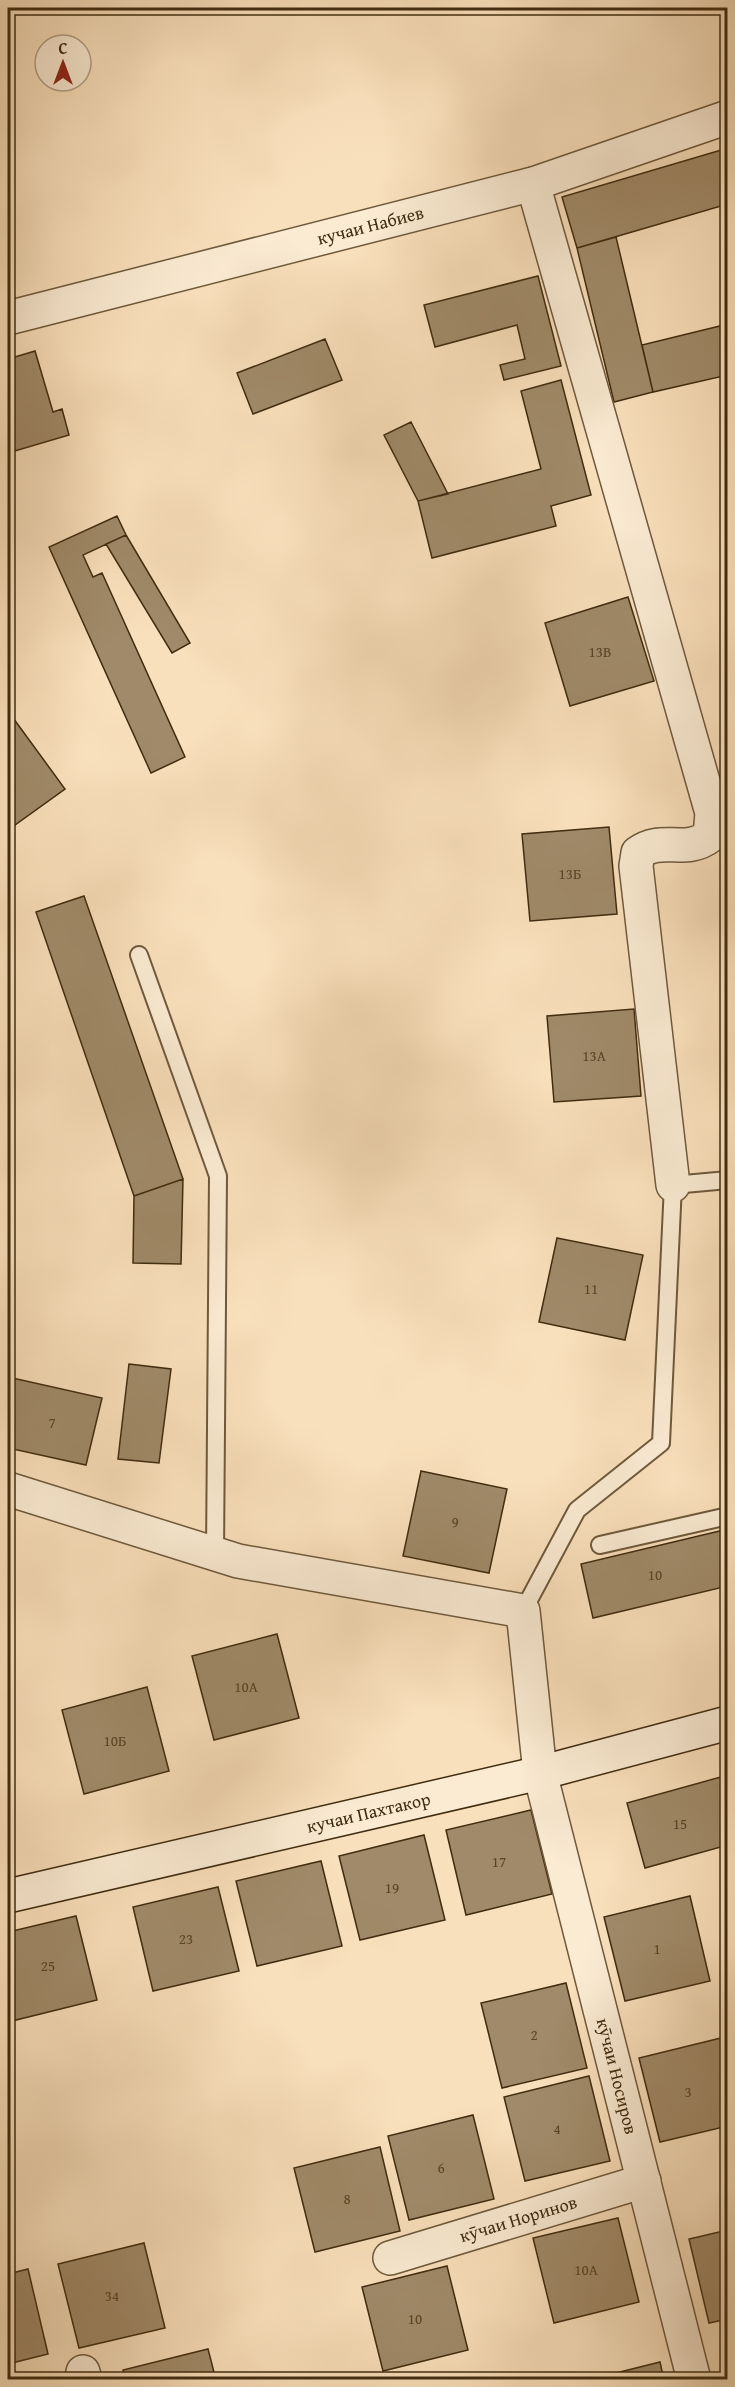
<svg xmlns="http://www.w3.org/2000/svg" width="735" height="2387" font-family="'Gentium Book Plus',serif">
<rect width="100%" height="100%" fill="#f9e0bc"/>
<filter id="stains"><feTurbulence type="fractalNoise" baseFrequency=".00333" numOctaves="4"/><feColorMatrix values="0 0 0 0 .2 0 0 0 0 .09 0 0 0 0 .02 0 0 0 .5 -.17"/></filter>
<radialGradient id="worn" r=".72"><stop offset=".6" stop-color="#630" stop-opacity="0"/><stop offset="1" stop-color="#630" stop-opacity=".3"/></radialGradient>
<path fill="#a08a69" stroke="#402c10" stroke-width="1.5" d="M728 148V204L577 248 562 197Z
M616 237 653 392 614 402 577 248Z
M538 276 561 366 504 380 500 365 525 359 517 325 435 347 424 305Z
M728 324V375L653 392 642 345Z
M325 339 342 380 253 414 237 373Z
M35 351 53 412 62 409 69 435 8 453V359Z
M561 380 591 495 551 506 556 526 432 558 418 501 541 469 521 391Z
M411 422 448 494 418 501 384 435Z
M117 516 126 535 83 555 93 577 102 573 185 757 151 773 49 547Z
M126 535 190 643 172 653 106 544Z
M628 597 654 681 570 706 545 623Z
M8 711 65 789 8 830Z
M609 827 617 914 530 921 522 834Z
M84 896 183 1179 134 1196 36 912Z
M634 1009 641 1096 554 1102 547 1016Z
M183 1179 181 1264 133 1263 134 1196Z
M557 1238 643 1255 625 1340 539 1322Z
M129 1364 171 1369 159 1463 118 1459Z
M8 1377 102 1398 86 1465 8 1448Z
M421 1471 507 1489 489 1573 403 1556Z
M728 1529V1586L593 1618 581 1564Z
M277 1634 299 1718 214 1740 192 1656Z
M147 1687 169 1771 84 1794 62 1710Z
M728 1775V1845L645 1868 627 1803Z
M531 1810 552 1894 466 1915 446 1830Z
M424 1835 445 1920 360 1940 339 1856Z
M321 1861 342 1946 257 1966 236 1881Z
M218 1887 239 1971 153 1991 133 1907Z
M690 1896 710 1981 625 2001 604 1917Z
M76 1916 97 2000 12 2021 8 2003V1932Z
M566 1983 587 2068 502 2088 481 2003Z
M725 2037 728 2049V2126L660 2142 639 2058Z
M589 2076 610 2161 525 2181 504 2097Z
M473 2115 494 2199 409 2220 388 2136Z
M380 2147 400 2231 315 2252 294 2168Z
M618 2218 639 2302 554 2323 533 2238Z
M728 2230V2319L709 2323 689 2239Z
M144 2243 165 2328 79 2348 58 2264Z
M447 2266 468 2350 383 2371 362 2287Z
M28 2269 48 2354 8 2364V2274Z
M208 2349 216 2380H125L123 2370Z
M660 2362 664 2380H588Z"/>
<g fill="none" stroke-linecap="round" stroke-linejoin="round">
<g stroke="#6e593b" stroke-width="20">
<path id="service" d="M139 955 218 1176 215 1554
M600 1545 728 1516
M523 1611 577 1510 661 1443 673 1185 728 1180"/>
</g>
<g stroke="#6e593b" stroke-width="36">
<g id="minor">
<path d="M533 184 712 813 710 836C685 855 662 835 638 853L636 866 673 1185"/>
<path id="s1" d="M8 318 533 184 728 117"/>
<path id="s2" d="M8 1489 238 1561 523 1611 540 1773 694 2380"/>
<path id="s3" d="M390 2258 644 2181"/>
<path d="M83 2372 85 2380"/>
</g>
</g>
<g stroke="#402c10" stroke-width="36">
<g id="secondary">
<path id="s4" d="M8 1896 540 1773 728 1723"/>
</g>
</g>
<use href="#service" stroke="#fbebd3" stroke-width="16"/>
<use href="#minor" stroke="#fbebd3" stroke-width="33"/>
<use href="#secondary" stroke="#fbebd3" stroke-width="33"/>
</g>
<g text-anchor="middle" stroke-width="6" stroke-linejoin="round" paint-order="stroke">
<g font-size="15" fill="#584426">
<text x="600" y="657">13В</text>
<text x="570" y="879">13Б</text>
<text x="594" y="1061">13А</text>
<text x="591" y="1294">11</text>
<text x="52" y="1428">7</text>
<text x="455" y="1527">9</text>
<text x="655" y="1580">10</text>
<text x="246" y="1692">10А</text>
<text x="115" y="1746">10Б</text>
<text x="680" y="1829">15</text>
<text x="499" y="1867">17</text>
<text x="392" y="1893">19</text>
<text x="186" y="1944">23</text>
<text x="657" y="1954">1</text>
<text x="48" y="1971">25</text>
<text x="534" y="2040">2</text>
<text x="688" y="2097">3</text>
<text x="557" y="2134">4</text>
<text x="441" y="2173">6</text>
<text x="347" y="2204">8</text>
<text x="586" y="2275">10А</text>
<text x="112" y="2301">34</text>
<text x="415" y="2324">10</text>
</g>
<g font-size="18" fill="#402c10" stroke="#fbebd3">
<text dy="6" stroke="none"><textPath href="#s1" startOffset="374">кучаи Набиев</textPath></text>
<text dy="6" stroke="none"><textPath href="#s4" startOffset="370">кучаи Пахтакор</textPath></text>
<text dy="6" stroke="none"><textPath href="#s2" startOffset="1006">кӯчаи Носиров</textPath></text>
<text dy="6" stroke="none"><textPath href="#s3" startOffset="134">кӯчаи Норинов</textPath></text>
</g>
</g>
<rect width="735" height="2387" fill="none" stroke="#f9e0bc" stroke-width="30"/>
<rect x="9" y="9" width="717" height="2369" fill="none" stroke="#402c10" stroke-width="3"/>
<rect x="15" y="15" width="705" height="2357" fill="none" stroke="#402c10" stroke-width="1.5"/>
<g transform="translate(63 63)"><circle r="28" fill="#fbebd3" stroke="#b09f85" stroke-width="1.5"/>
<path d="M0-4.5L10 22L0 15L-10 22Z" fill="#8f2418"/>
<text y="-9" font-size="16" font-weight="bold" text-anchor="middle" fill="#402c10">С</text>
</g>
<rect width="100%" height="100%" filter="url(#stains)"/>
<rect width="100%" height="100%" fill="url(#worn)"/>
</svg>
